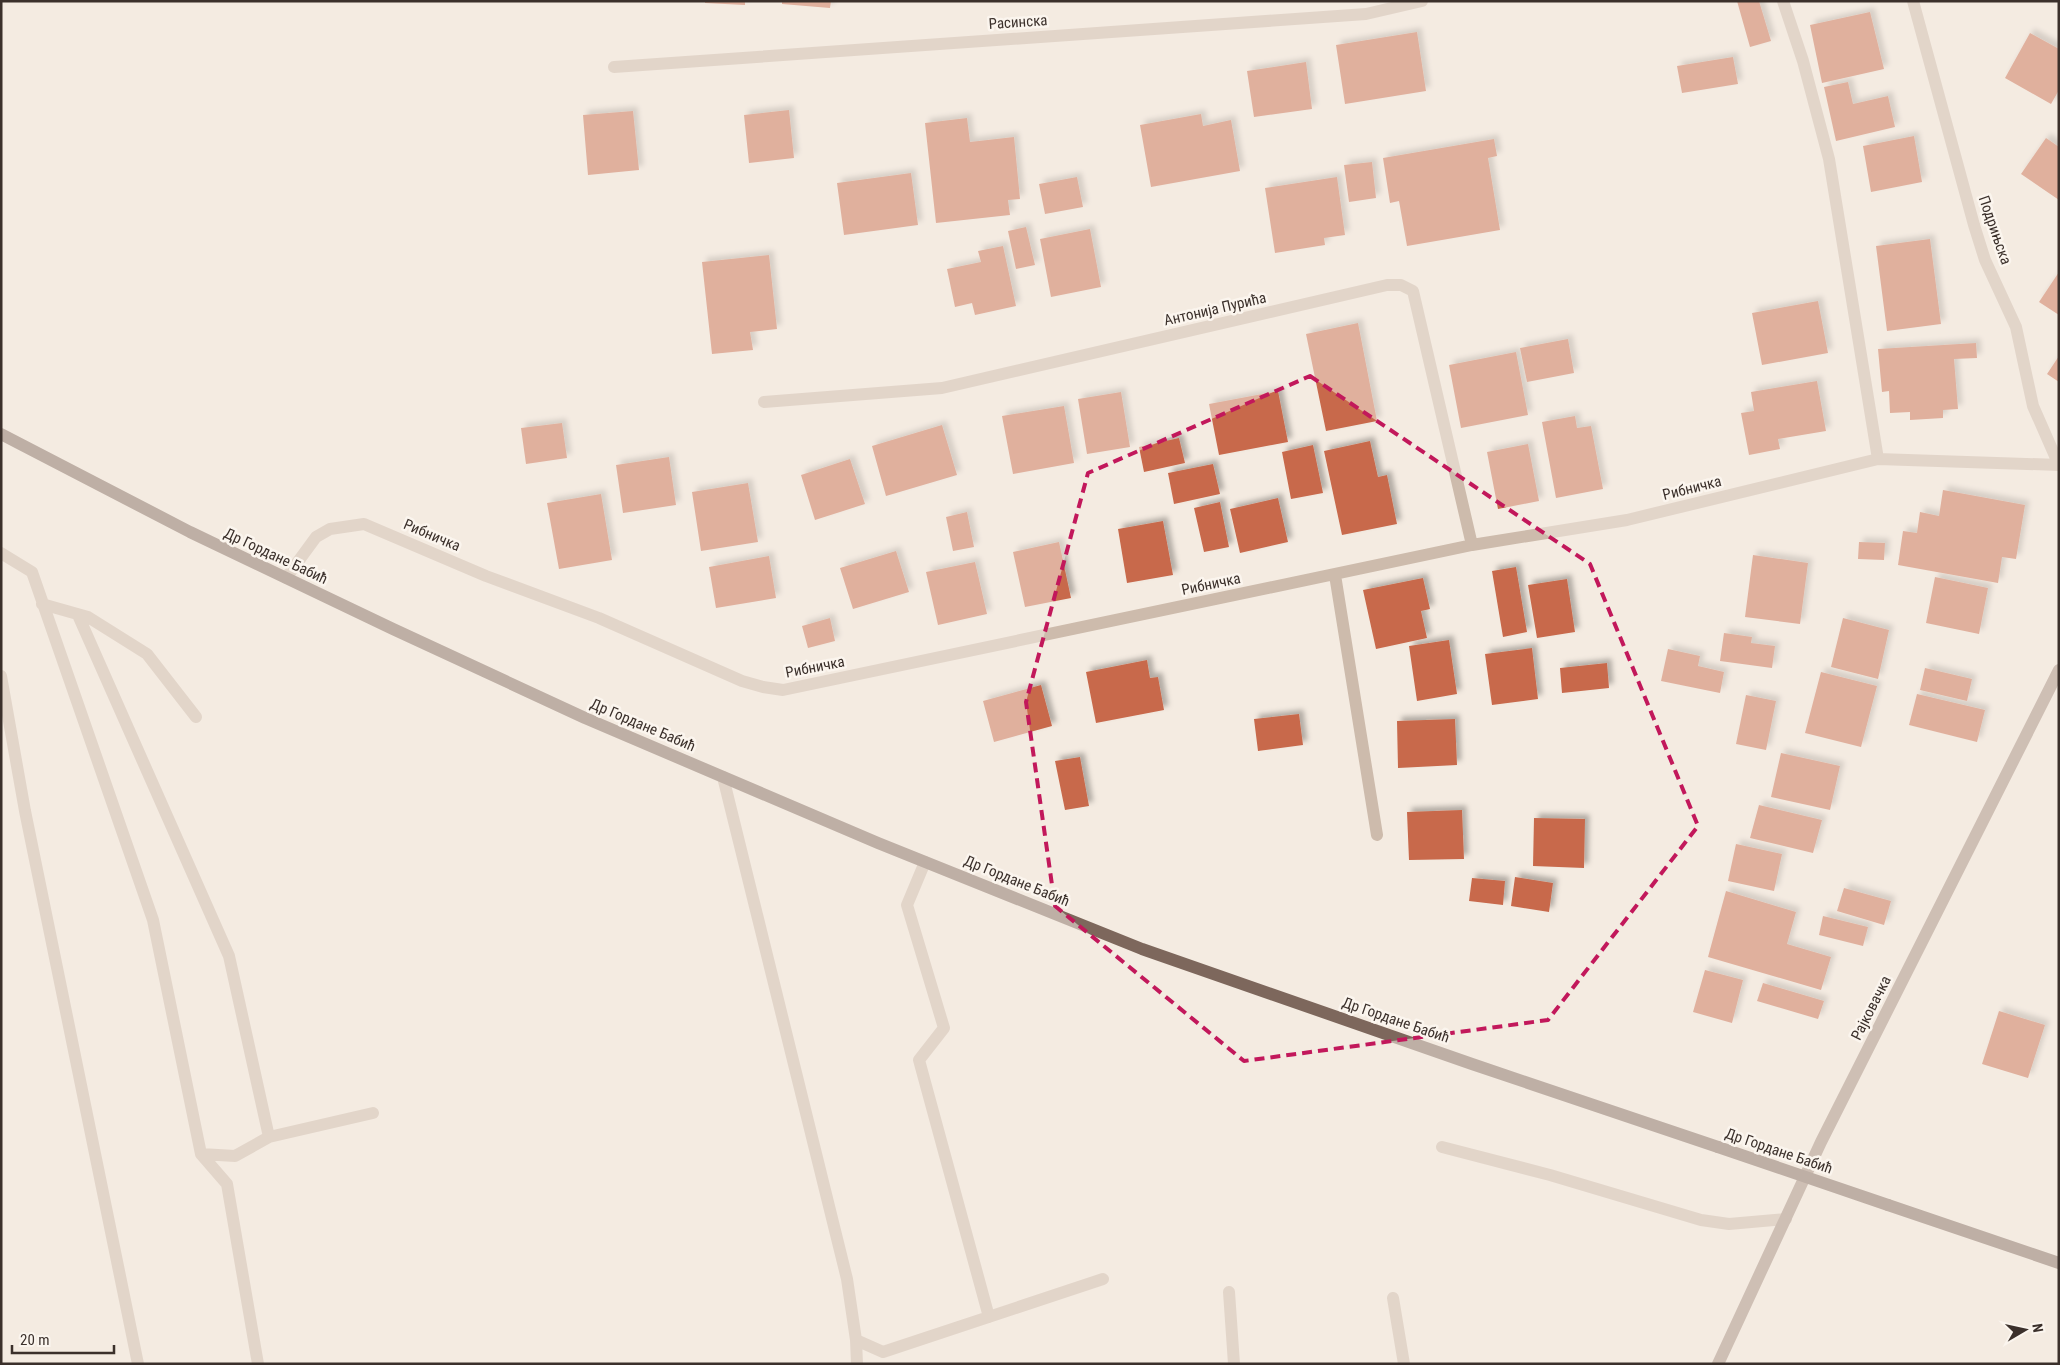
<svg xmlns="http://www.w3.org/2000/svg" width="2060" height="1365" font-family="'Roboto Condensed',sans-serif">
<defs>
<filter id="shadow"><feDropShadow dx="4.5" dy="-4.5" stdDeviation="2.5" flood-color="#0004"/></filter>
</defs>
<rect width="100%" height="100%" fill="#f4ebe1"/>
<path fill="#c8694b" filter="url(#shadow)" d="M705 1H745V5L705 3Z
M782 1H831L830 8 782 4Z
M1737 1H1759L1771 41 1750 47Z
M1870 12 1884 69 1822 83 1810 25Z
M1417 32 1426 91 1345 104 1336 45Z
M2030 33 2059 49V90L2051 104 2005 78Z
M1733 57 1738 84 1682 93 1677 66Z
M1306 62 1312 109 1254 117 1247 71Z
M1848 82 1853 104 1888 96 1895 127 1836 141 1824 87Z
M789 110 794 158 749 163 744 115Z
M633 111 639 170 588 175 583 115Z
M1201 114 1203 126 1231 120 1240 171 1151 187 1140 125Z
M967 118 970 142 1014 137 1020 199 1008 200 1010 215 936 223 925 123Z
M1914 136 1922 182 1871 192 1863 146Z
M2046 138 2059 147V200L2021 174Z
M1494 139 1497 156 1488 158 1500 230 1407 246 1399 201 1390 203 1383 158Z
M1372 162 1376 198 1349 202 1344 165Z
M911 173 918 225 844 235 837 183Z
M1077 177 1083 207 1045 214 1039 184Z
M1337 177 1345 235 1324 238 1325 245 1275 253 1265 188Z
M1026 227 1035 265 1016 269 1008 231Z
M1090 229 1101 287 1051 297 1040 239Z
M1930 239 1941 324 1887 331 1876 246Z
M1003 246 1016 306 975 315 972 303 955 307 947 269 981 262 978 251Z
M769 255 777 329 750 332 753 350 712 354 702 262Z
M2059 272V315L2039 302Z
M1818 301 1828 353 1762 365 1752 313Z
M1358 323 1377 421 1326 431 1306 334Z
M1568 339 1574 373 1527 382 1520 348Z
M1976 343 1977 358 1954 359 1958 409 1943 410V418L1910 420V412L1890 413 1889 391 1882 392 1878 349Z
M1516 352 1528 415 1461 428 1449 365Z
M2059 356V382L2047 374Z
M1817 381 1826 431 1778 439 1780 449 1749 455 1741 413 1754 411 1751 392Z
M1278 391 1288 442 1219 455 1209 404Z
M1121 392 1130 447 1087 454 1078 399Z
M1064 406 1074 463 1013 474 1002 416Z
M1575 416 1577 428 1591 426 1603 489 1556 498 1542 422Z
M562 423 567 458 526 464 521 428Z
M942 425 957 475 886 496 872 446Z
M1179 438 1185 463 1144 472 1139 447Z
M1370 441 1378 477 1387 475 1397 524 1342 535 1324 451Z
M1528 444 1539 501 1498 509 1487 452Z
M1313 445 1323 493 1291 499 1282 452Z
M669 457 676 505 623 513 616 465Z
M850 459 865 504 815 520 801 475Z
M1213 464 1220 494 1174 504 1168 473Z
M748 483 758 542 701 551 692 492Z
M1943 490 2025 505 2016 559 2002 557 1998 583 1898 565 1903 531 1917 533 1920 512 1939 516Z
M601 494 612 560 559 569 547 503Z
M1278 498 1288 542 1240 553 1230 509Z
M1220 502 1229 547 1204 552 1194 508Z
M967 512 974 547 953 551 946 517Z
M1163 521 1173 575 1127 583 1118 529Z
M1059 542 1071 598 1025 607 1013 552Z
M1859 542 1885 543 1884 560 1858 559Z
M896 551 909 592 853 609 840 568Z
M1753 555 1808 563 1800 624 1745 617Z
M769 556 776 598 716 608 709 567Z
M975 562 987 614 938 625 926 572Z
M1516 567 1527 632 1503 637 1492 571Z
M1935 577 1988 588 1979 634 1926 623Z
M1423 578 1430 609 1421 611 1427 638 1376 649 1363 590Z
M1567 579 1575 632 1537 638 1528 585Z
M830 618 835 641 808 648 802 626Z
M1843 618 1889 630 1878 679 1831 667Z
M1724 633 1752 637 1751 643 1775 646 1772 668 1720 661Z
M1449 640 1457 694 1417 701 1409 646Z
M1532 648 1538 699 1492 705 1485 654Z
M1668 649 1700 656 1698 666 1724 672 1720 693 1661 681Z
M1147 660 1150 678 1158 677 1164 710 1096 723 1086 672Z
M1607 663 1609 688 1562 693 1560 668Z
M1925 668 1972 679 1967 701 1920 690Z
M1821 672 1877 686 1861 747 1805 733Z
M1041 685 1052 726 994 742 983 701Z
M1917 694 1985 710 1977 742 1909 725Z
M1746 695 1776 701 1766 750 1736 744Z
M1299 714 1303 745 1258 751 1254 719Z
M1455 719 1457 765 1398 768 1397 721Z
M1781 753 1840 766 1830 810 1771 797Z
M1080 757 1089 806 1065 810 1055 761Z
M1759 805 1822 820 1813 853 1750 838Z
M1462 810 1464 859 1409 860 1407 812Z
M1534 818 1585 819 1584 868 1533 866Z
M1736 844 1782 854 1774 891 1728 881Z
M1515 877 1553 883 1549 912 1511 906Z
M1472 878 1505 881 1503 905 1469 901Z
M1844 888 1891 901 1884 925 1837 911Z
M1726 891 1796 912 1787 944 1831 957 1821 990 1708 957Z
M1823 916 1868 927 1863 946 1819 935Z
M1705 970 1743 980 1732 1023 1693 1012Z
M1763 983 1824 1001 1818 1019 1757 1001Z
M1999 1011 2045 1025 2028 1078 1982 1064Z"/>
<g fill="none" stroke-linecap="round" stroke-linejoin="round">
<path stroke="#cdbbac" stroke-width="12" d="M1 553 32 572 153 920 201 1154 227 1184 258 1364
M42 604 88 617 147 654 196 717
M78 615 229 956 269 1137
M1 676 25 811 138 1364
M723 777 847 1279 856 1340 857 1364
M925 862 907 905 944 1028 919 1060 989 1317
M201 1154 235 1156 269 1137 373 1113
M856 1340 883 1352 1103 1279"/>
<path stroke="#cdbbac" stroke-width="12" d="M1783 1 1803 61 1829 159 1878 459
M1913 1 1974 225 1985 260 2016 327 2033 406 2059 465
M614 67 1366 14 1422 1
M764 402 942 388 1387 285H1401L1413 291 1472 545
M1335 575 1377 835
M286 578 316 537 330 529 364 524 486 576 599 618 742 681 763 687 783 690 1472 545 1627 520 1878 459 2059 465
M1442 1147 1550 1175 1701 1220 1729 1224 1786 1219
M1229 1292 1234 1364
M1393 1298 1404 1364"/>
<path stroke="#a18a7d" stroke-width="12" d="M1718 1364 1821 1142 2059 670"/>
<path stroke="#7d675c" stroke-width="12" d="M1 434 190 532 393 629 585 718 878 843 1142 949 1472 1064 1718 1147
M1888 1205 2059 1263"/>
<path stroke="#7d675c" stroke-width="12" d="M1718 1147 1888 1205"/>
</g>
<path d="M0 0H2060V1365H0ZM1310 376 1590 564 1698 826 1548 1020 1244 1061 1055 906 1026 702 1088 473Z" fill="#f4ebe1" fill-opacity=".55" fill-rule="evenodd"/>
<path fill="none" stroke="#c2185b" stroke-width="4" stroke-dasharray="10 6" stroke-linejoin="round" d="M1310 376 1590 564 1698 826 1548 1020 1244 1061 1055 906 1026 702 1088 473Z"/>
<g text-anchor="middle" stroke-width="5" stroke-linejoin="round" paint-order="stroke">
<g font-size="15" fill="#3b302b" stroke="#fbf5ee">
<text transform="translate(1018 22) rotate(-4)" y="5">Расинска</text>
<text transform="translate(1995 230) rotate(71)" y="5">Подрињска</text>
<text transform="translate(1215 309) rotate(-13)" y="5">Антонија Пурића</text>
<text transform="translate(1692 488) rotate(-14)" y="5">Рибничка</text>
<text transform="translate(432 535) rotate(23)" y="5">Рибничка</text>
<text transform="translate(276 556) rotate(25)" y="5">Др Гордане Бабић</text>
<text transform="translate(1211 584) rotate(-12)" y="5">Рибничка</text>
<text transform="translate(815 667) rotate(-11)" y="5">Рибничка</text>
<text transform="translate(643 725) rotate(23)" y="5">Др Гордане Бабић</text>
<text transform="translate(1017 881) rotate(22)" y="5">Др Гордане Бабић</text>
<text transform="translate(1871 1008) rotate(-63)" y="5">Рајковачка</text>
<text transform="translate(1396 1020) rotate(19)" y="5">Др Гордане Бабић</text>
<text transform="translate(1779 1151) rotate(19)" y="5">Др Гордане Бабић</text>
</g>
</g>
<rect width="2060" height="1365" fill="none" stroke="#3b302b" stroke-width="5"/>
<g transform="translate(2025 1330) rotate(81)" stroke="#fbf5ee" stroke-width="4" paint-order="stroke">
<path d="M0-4L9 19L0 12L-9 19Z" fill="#3b302b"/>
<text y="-8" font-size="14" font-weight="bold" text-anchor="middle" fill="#3b302b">N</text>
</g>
<path d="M12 1345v8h102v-8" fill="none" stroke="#3b302b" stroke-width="2.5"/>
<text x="20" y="1345" font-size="15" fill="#3b302b" stroke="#fbf5ee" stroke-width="4" paint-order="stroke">20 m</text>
</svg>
